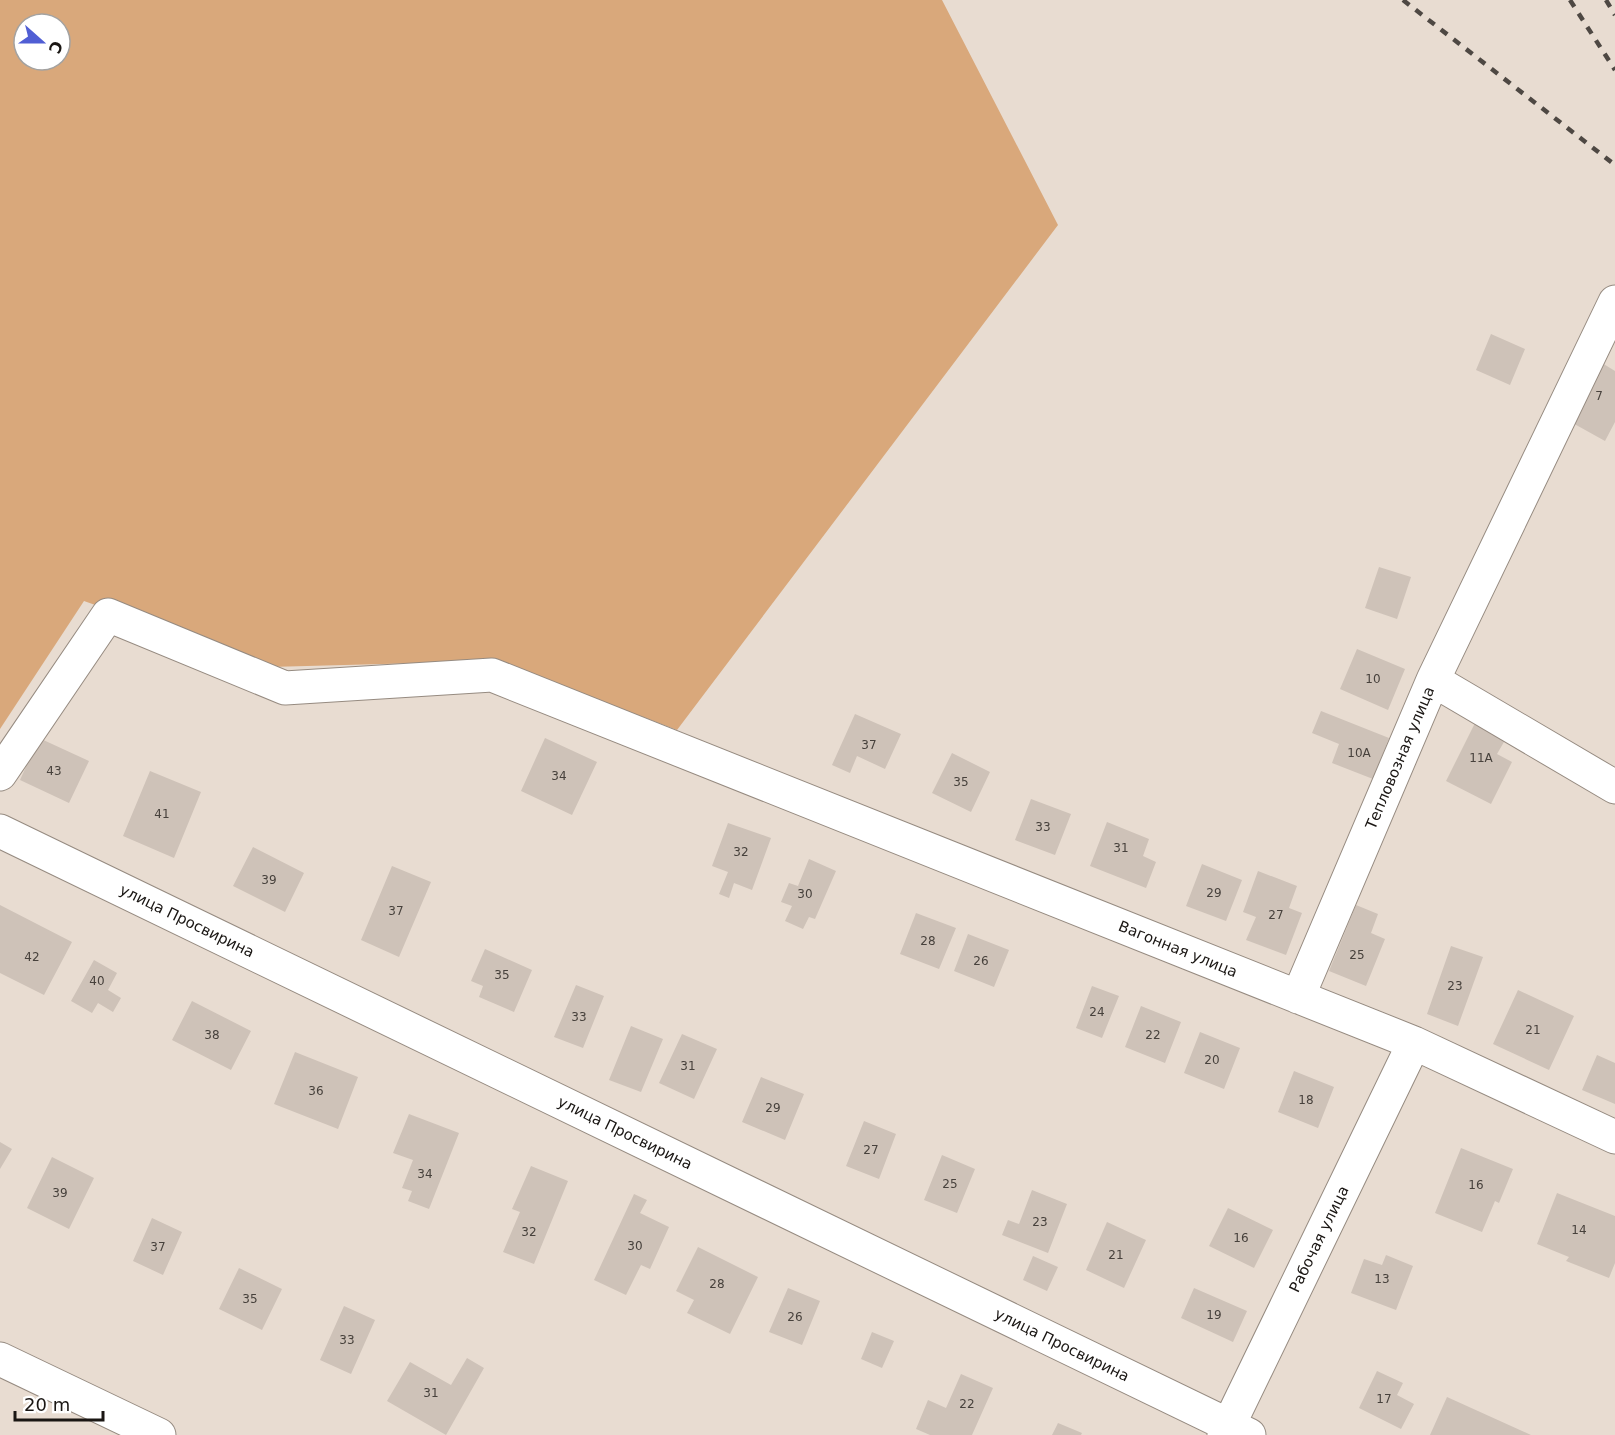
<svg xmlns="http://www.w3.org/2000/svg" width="1615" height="1435" font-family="'DejaVu Sans',sans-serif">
<rect width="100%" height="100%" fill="#e8dcd1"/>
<path fill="#d9a87b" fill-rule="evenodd" d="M0 0H942L1058 225 677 730 496 661 269 667 84 601 0 729ZM24 24H60V60H24Z"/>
<path fill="#cec2b8" d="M1491 334 1525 349 1510 385 1476 370Z
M1602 363 1615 371V422L1605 441 1569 421Z
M1379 567 1411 577 1397 619 1365 608Z
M1357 649 1405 669 1388 710 1340 689Z
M1321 711 1389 738 1373 779 1332 763 1339 744 1312 733Z
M855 714 901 734 885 769 857 756 850 773 832 765Z
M1477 719 1508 735 1497 754 1512 762 1491 804 1446 781Z
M39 738 89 761 69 803 20 780Z
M545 738 597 762 572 815 521 791Z
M952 753 990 772 971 812 932 793Z
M150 771 201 792 174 858 123 836Z
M1031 799 1071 814 1055 855 1015 840Z
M1107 822 1149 839 1143 856 1156 862 1146 888 1090 866Z
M728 823 771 838 752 890 734 883 729 898 719 894 728 872 712 866Z
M253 847 304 873 285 912 233 886Z
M809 859 836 871 815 919 809 917 803 929 785 921 792 906 781 902 789 883 798 886Z
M1202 864 1242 880 1226 921 1186 906Z
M392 866 431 882 399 957 361 940Z
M1258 871 1297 886 1289 908 1302 913 1286 955 1246 940 1256 917 1243 912Z
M0 905 72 942 44 995 0 973Z
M1356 905 1378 914 1371 933 1385 939 1366 986 1329 971Z
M916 913 956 928 939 969 900 954Z
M968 934 1009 950 994 987 954 971Z
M1451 946 1483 957 1458 1026 1427 1014Z
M485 949 532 970 514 1012 479 997 483 986 471 981Z
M94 960 117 973 108 990 121 998 113 1012 98 1003 92 1013 71 1001Z
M576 985 604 996 583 1048 554 1037Z
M1092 986 1119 996 1102 1038 1076 1028Z
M1518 990 1574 1016 1549 1070 1493 1044Z
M192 1001 251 1031 231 1070 172 1040Z
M1141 1006 1181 1022 1165 1063 1125 1047Z
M631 1026 663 1039 641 1092 609 1080Z
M1200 1032 1240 1048 1224 1089 1184 1073Z
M682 1034 717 1049 694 1099 659 1083Z
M295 1052 358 1077 338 1129 274 1104Z
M1597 1055 1615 1063V1104L1582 1090Z
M1294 1071 1334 1087 1318 1128 1278 1112Z
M761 1077 804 1094 785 1140 742 1122Z
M409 1114 459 1133 429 1209 408 1201 412 1191 402 1188 413 1160 393 1153Z
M864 1121 896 1134 879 1179 846 1166Z
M0 1142 12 1149 0 1169Z
M1461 1148 1513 1169 1499 1203 1495 1201 1482 1232 1435 1213Z
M942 1155 975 1169 957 1213 924 1200Z
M52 1157 94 1178 69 1229 27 1208Z
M531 1166 568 1181 534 1264 503 1252 520 1212 512 1209Z
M1032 1190 1067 1204 1048 1253 1002 1235 1008 1220 1019 1224Z
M1557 1193 1615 1216V1263L1609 1278 1566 1261 1569 1257 1537 1244Z
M634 1194 647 1200 640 1213 669 1227 650 1269 641 1265 626 1295 594 1280Z
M1228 1208 1273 1230 1254 1268 1209 1246Z
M152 1218 182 1232 163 1275 133 1261Z
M1107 1222 1146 1240 1124 1288 1086 1270Z
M698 1247 758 1277 730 1334 687 1313 694 1300 676 1291Z
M1386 1255 1413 1266 1396 1310 1351 1293 1364 1259 1382 1265Z
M1033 1256 1058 1267 1047 1291 1023 1280Z
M239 1268 282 1289 262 1330 219 1309Z
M788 1288 820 1301 802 1345 769 1332Z
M1194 1288 1247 1311 1233 1342 1181 1318Z
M344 1306 375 1320 351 1374 320 1360Z
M872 1332 894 1341 882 1368 861 1359Z
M467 1358 484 1368 446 1435 387 1401 410 1362 451 1385Z
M1377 1371 1403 1383 1397 1395 1414 1404 1401 1429 1359 1408Z
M961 1374 993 1388 972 1435H930L916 1429 928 1400 946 1408Z
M1447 1397 1531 1435H1430Z
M1058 1423 1082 1433 1081 1435H1052Z"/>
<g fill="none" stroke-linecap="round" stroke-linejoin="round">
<g stroke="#968b81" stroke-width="35">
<path id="minor" d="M1433 680 1615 302
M0 774 108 615 285 688 492 675 1414 1043 1615 1137
M0 831 1249 1435
M1298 997 1433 680 1615 787
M0 1359 159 1435
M1224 1435 1414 1043"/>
</g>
<use href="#minor" stroke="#fff" stroke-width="33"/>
<path stroke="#4e4843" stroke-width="4.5" stroke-dasharray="8 8" stroke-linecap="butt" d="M1403 0 1615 165
M1570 0 1615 70
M1606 0 1615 15"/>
</g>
<g text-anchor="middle" stroke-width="4.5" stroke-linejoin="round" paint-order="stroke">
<g font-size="12" fill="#47413c">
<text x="1599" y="400">7</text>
<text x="1373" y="683">10</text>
<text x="869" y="749">37</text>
<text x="1359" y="757">10А</text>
<text x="1481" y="762">11А</text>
<text x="54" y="775">43</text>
<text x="559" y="780">34</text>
<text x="961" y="786">35</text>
<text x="162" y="818">41</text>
<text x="1043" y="831">33</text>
<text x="1121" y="852">31</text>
<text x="741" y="856">32</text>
<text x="269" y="884">39</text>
<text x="1214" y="897">29</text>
<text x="805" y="898">30</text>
<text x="396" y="915">37</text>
<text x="1276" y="919">27</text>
<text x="928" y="945">28</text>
<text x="1357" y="959">25</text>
<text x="32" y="961">42</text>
<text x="981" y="965">26</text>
<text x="502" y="979">35</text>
<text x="97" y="985">40</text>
<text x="1455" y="990">23</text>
<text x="1097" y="1016">24</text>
<text x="579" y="1021">33</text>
<text x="1533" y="1034">21</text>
<text x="212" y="1039">38</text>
<text x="1153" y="1039">22</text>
<text x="1212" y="1064">20</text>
<text x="688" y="1070">31</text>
<text x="316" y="1095">36</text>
<text x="1306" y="1104">18</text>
<text x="773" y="1112">29</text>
<text x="871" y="1154">27</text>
<text x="425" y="1178">34</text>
<text x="950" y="1188">25</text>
<text x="1476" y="1189">16</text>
<text x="60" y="1197">39</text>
<text x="1040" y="1226">23</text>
<text x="1579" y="1234">14</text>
<text x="529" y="1236">32</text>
<text x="1241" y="1242">16</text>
<text x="635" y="1250">30</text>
<text x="158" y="1251">37</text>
<text x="1116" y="1259">21</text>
<text x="1382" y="1283">13</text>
<text x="717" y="1288">28</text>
<text x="250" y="1303">35</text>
<text x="1214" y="1319">19</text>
<text x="795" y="1321">26</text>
<text x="347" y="1344">33</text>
<text x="431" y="1397">31</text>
<text x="1384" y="1403">17</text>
<text x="967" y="1408">22</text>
</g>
<g font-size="15" fill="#1a1613" stroke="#fff">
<text transform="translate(1400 758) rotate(-67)" y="5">Тепловозная улица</text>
<text transform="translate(187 921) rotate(26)" y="5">улица Просвирина</text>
<text transform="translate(1178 949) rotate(22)" y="5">Вагонная улица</text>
<text transform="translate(625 1133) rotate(26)" y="5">улица Просвирина</text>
<text transform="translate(1319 1239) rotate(-64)" y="5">Рабочая улица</text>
<text transform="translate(1062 1345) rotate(26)" y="5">улица Просвирина</text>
</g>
</g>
<g transform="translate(42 42) rotate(111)"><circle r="28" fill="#ffffff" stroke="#a3a2a1" stroke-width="1.5"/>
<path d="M0-4.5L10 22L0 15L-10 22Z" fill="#505ed4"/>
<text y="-9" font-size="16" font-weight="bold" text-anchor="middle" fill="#1a1613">С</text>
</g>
<path d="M15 1411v9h88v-9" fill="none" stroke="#1a1613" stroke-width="3"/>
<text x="24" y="1411" font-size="18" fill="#1a1613" stroke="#ffffff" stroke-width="4.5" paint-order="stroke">20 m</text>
</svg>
